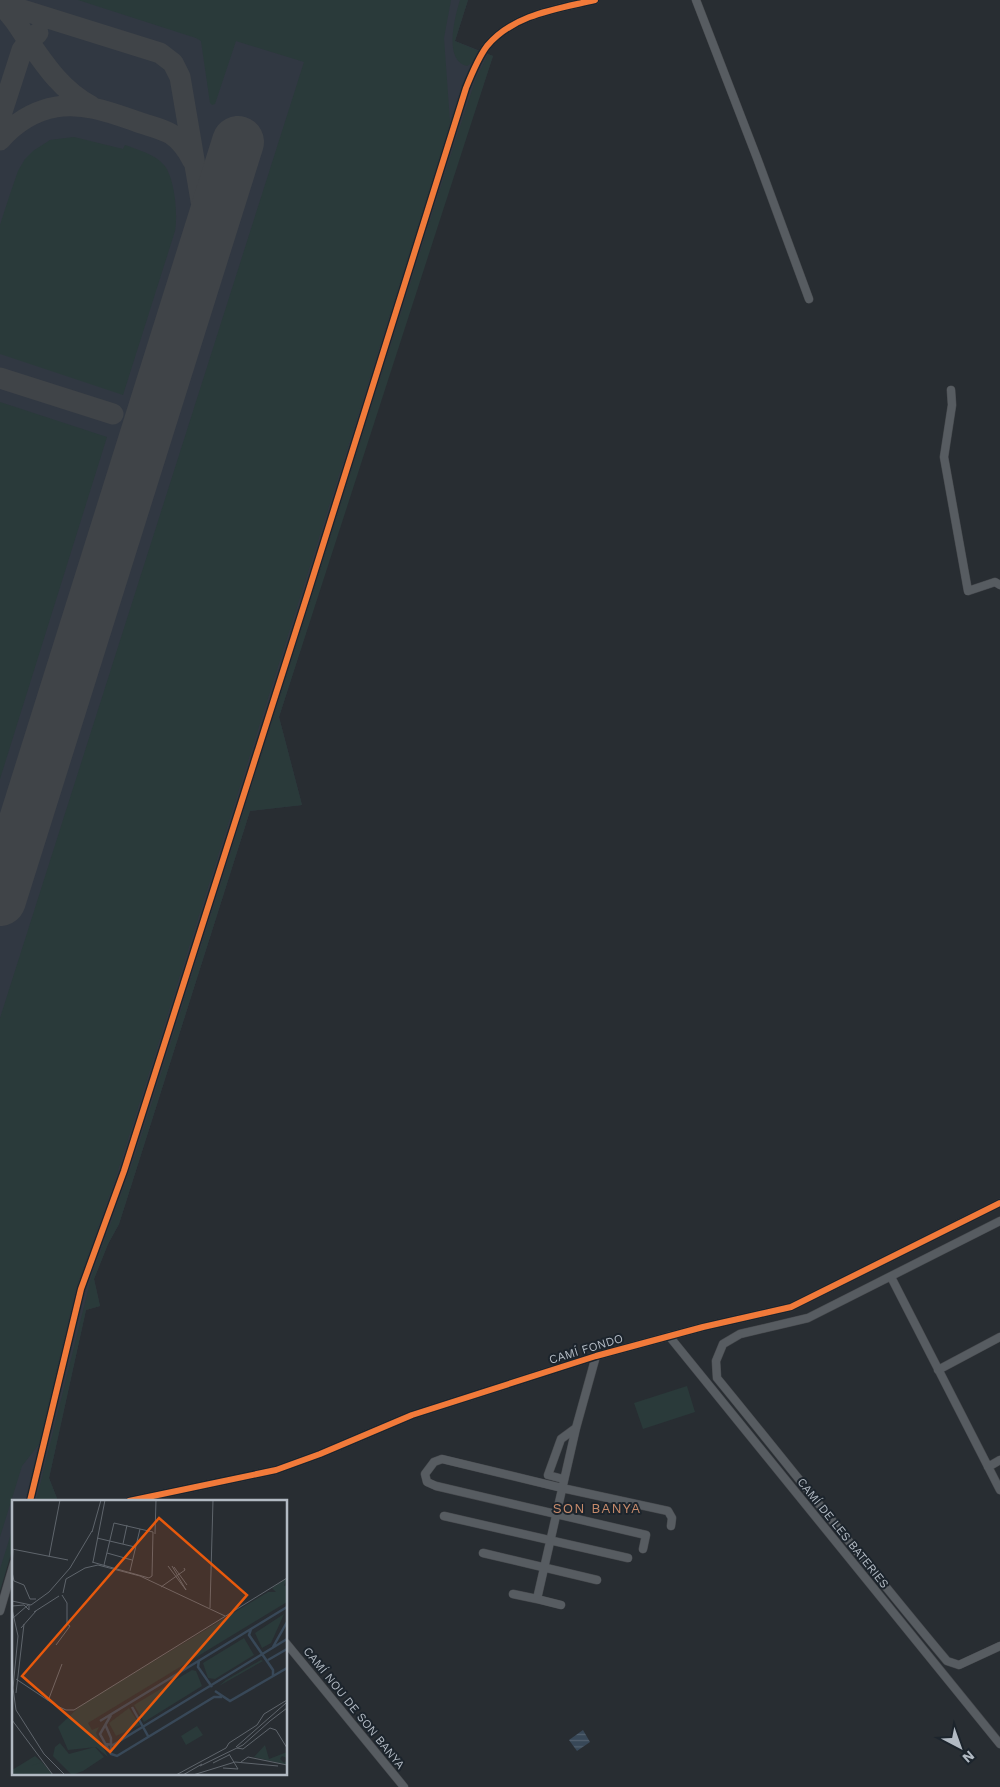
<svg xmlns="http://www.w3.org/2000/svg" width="1000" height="1787" font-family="'Work Sans',sans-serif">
<defs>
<pattern id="water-rules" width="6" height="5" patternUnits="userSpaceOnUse" patternTransform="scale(1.25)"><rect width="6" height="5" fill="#384858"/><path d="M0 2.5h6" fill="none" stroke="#52606e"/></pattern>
</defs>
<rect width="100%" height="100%" fill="#282d32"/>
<path fill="#313842" d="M0 0H468L455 41 493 56 423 266 279 717 302 805 250 811 119 1224 108 1244 94 1279 100 1306 86 1310 49 1478 58 1501H14V1535L0 1582Z"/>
<path fill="#2a3a3a" d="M78 0H451L444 38 450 122 446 138 116 1177 75 1292 40 1443 22 1466 0 1537V1018L304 62 236 41 215 104 212 105 210 103 201 41 196 38 168 29Z
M460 0H468L455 41 479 51 472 63 467 66C443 61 455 16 460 0Z
M488 54 493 56 279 717 302 805 250 811 119 1224 108 1244 94 1279 100 1306 86 1310 49 1478 58 1501H36L91 1278 135 1156 455 142 475 81Z
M74 137 123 149 125 145C138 150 155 154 164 165 175 178 178 215 175 231L123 395 0 354V225L9 197 18 171 25 159 33 151 50 140Z
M0 402 107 437 0 779Z
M687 1386 695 1412 643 1429 634 1403Z
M14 1524V1544L0 1591V1569Z"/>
<path fill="url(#water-rules)" d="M583 1730 590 1742 577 1751 569 1740Z"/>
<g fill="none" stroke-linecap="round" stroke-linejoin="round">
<path stroke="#404448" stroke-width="21" d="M0 3 160 53 173 63 180 77 206 230 205 247
M0 5C12 14 19 27 27 39 45 65 62 91 91 106
M0 118 22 50 29 41 38 33
M0 140C15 123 33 111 56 107 84 102 112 113 138 122 149 126 161 128 171 134 181 141 188 151 193 161
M0 378 113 414"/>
<path stroke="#404448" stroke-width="52" d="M0 900 238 142"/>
<g stroke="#46494d" stroke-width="9">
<path id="minor" d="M696 0 757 158 809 299
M951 390 952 405 944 457 968 591 995 582 1000 585
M1000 1221 808 1318 740 1334 723 1344 716 1361 717 1378C794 1472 869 1568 947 1661L959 1665 1000 1646
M891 1277 1000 1490
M669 1336 1000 1744
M938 1370 1000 1337
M988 1467 1000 1460
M563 1479 548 1475 561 1439 576 1428
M30 1501 81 1289 124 1171 307 596 466 88C472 73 478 58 487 46 514 14 557 9 595 0
M129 1501 276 1470 320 1454 412 1415 596 1356 703 1327 791 1307 1000 1203
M444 1516 628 1558
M643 1549 646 1535 436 1486 427 1482 425 1474 434 1462 442 1459 562 1488 668 1511 672 1518 671 1526
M483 1553 597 1580
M513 1594 537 1599
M561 1605 537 1599 576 1428 596 1356
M0 1611 14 1563
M286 1643 404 1787"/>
</g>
<use href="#minor" stroke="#575c61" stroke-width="8"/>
<g stroke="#1c242c" stroke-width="9">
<path id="cycleway" d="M30 1501 81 1289 124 1171 307 596 466 88C472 73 478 58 487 46 514 14 557 9 595 0
M129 1501 276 1470 320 1454 412 1415 596 1356 703 1327 791 1307 1000 1203"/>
</g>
<use href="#cycleway" stroke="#f17a3a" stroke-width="6"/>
</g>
<g text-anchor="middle" stroke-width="4" stroke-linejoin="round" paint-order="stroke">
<g font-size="12" fill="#b2bac3" stroke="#1c242c">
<text transform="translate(586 1349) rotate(-17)" y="4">CAMÍ FONDO</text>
<text transform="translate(843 1533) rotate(51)" y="4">CAMÍ DE LES BATERIES</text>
<text transform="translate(354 1708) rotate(51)" y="4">CAMÍ NOU DE SON BANYA</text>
</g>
<g font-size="14" letter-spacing="1" fill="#c68a6a" stroke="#1c242c">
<text x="597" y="1513">SON BANYA</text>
</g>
</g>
<g transform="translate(12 1500)">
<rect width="275" height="275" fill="#282d32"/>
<path d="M275 78 272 86 275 85V102L76 223 80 230 87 227 84 233 96 257 84 247 56 250 46 227 68 206 256 92H264L260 88ZM272 114 259 143 250 148 243 133ZM232 138 242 155 203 179 196 178 191 163ZM249 160 251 161 207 186 214 180ZM180 170 184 171 190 186 132 222 122 205ZM117 208 128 225 104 236 97 223ZM185 226 191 235 174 245 169 236ZM48 243 57 254 83 247 92 257 71 271 60 275 41 256 43 247ZM253 245 257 259 275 252V258L270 256 268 259 272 263 275 260V265L242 257ZM23 256 30 262 10 275H0V270Z" fill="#2a3a3a"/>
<path d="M30 262 41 275H10L19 266Z" fill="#2a3a3a"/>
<path fill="none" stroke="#384858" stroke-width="2.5" d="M239 129 237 135 261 170V176M261 147 275 122M187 160 186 167 200 187M256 160 275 149M203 191 218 201 275 168M120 207 136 236M99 215 88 234 99 254 105 256 202 197H210M88 221 275 107M93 224 99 238V252M94 244 101 245 275 139"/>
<path fill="none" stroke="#5f656c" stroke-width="1" d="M80 32 89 0M143 34 144 0M85 38 123 47M111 44 115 25M0 49 56 60M95 53 120 60M37 57 48 0M80 62 137 78 140 76 141 32 102 23 92 65M81 62 93 0M156 66 174 90 160 66M0 67 1 50M162 67 175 85M118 71 128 29M0 72 2 81 12 85 18 99H24M149 87 173 70 172 68M51 93 54 79 73 68 86 65 128 76 213 116M0 101 19 105 37 92 58 68 80 31M0 106 12 105 17 110V105M198 108 201 0M0 109 6 136 1 188 4 210 32 254 53 275M22 112 47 96M1 118 16 105M9 128 24 111M44 145 58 126 55 124V103L50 95M4 179 43 205 54 210H62L275 78M4 193 12 124M36 201 50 164M0 220 41 275M258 221 275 208M224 247 274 203M225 248 231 249 258 228 264 230 275 248M217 254 226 269M229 262 236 257 275 265M201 263 217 255M188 266 231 245 258 221M211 268 226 269M164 275 214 248 217 243 245 225 252 214 275 200M171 275 190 264M181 275 223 262 266 266"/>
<path fill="#e8590c" fill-opacity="0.15" stroke="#e8590c" stroke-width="2.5" d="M147 18 235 95 98 252 10 176Z"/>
<rect width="275" height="275" fill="none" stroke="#b2bac3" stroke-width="2.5"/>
</g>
<g transform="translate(960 1747) rotate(139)" stroke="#1c242c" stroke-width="4" paint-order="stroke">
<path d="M0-4L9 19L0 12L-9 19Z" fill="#b2bac3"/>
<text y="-8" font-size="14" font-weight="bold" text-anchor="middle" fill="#b2bac3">N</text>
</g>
</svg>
